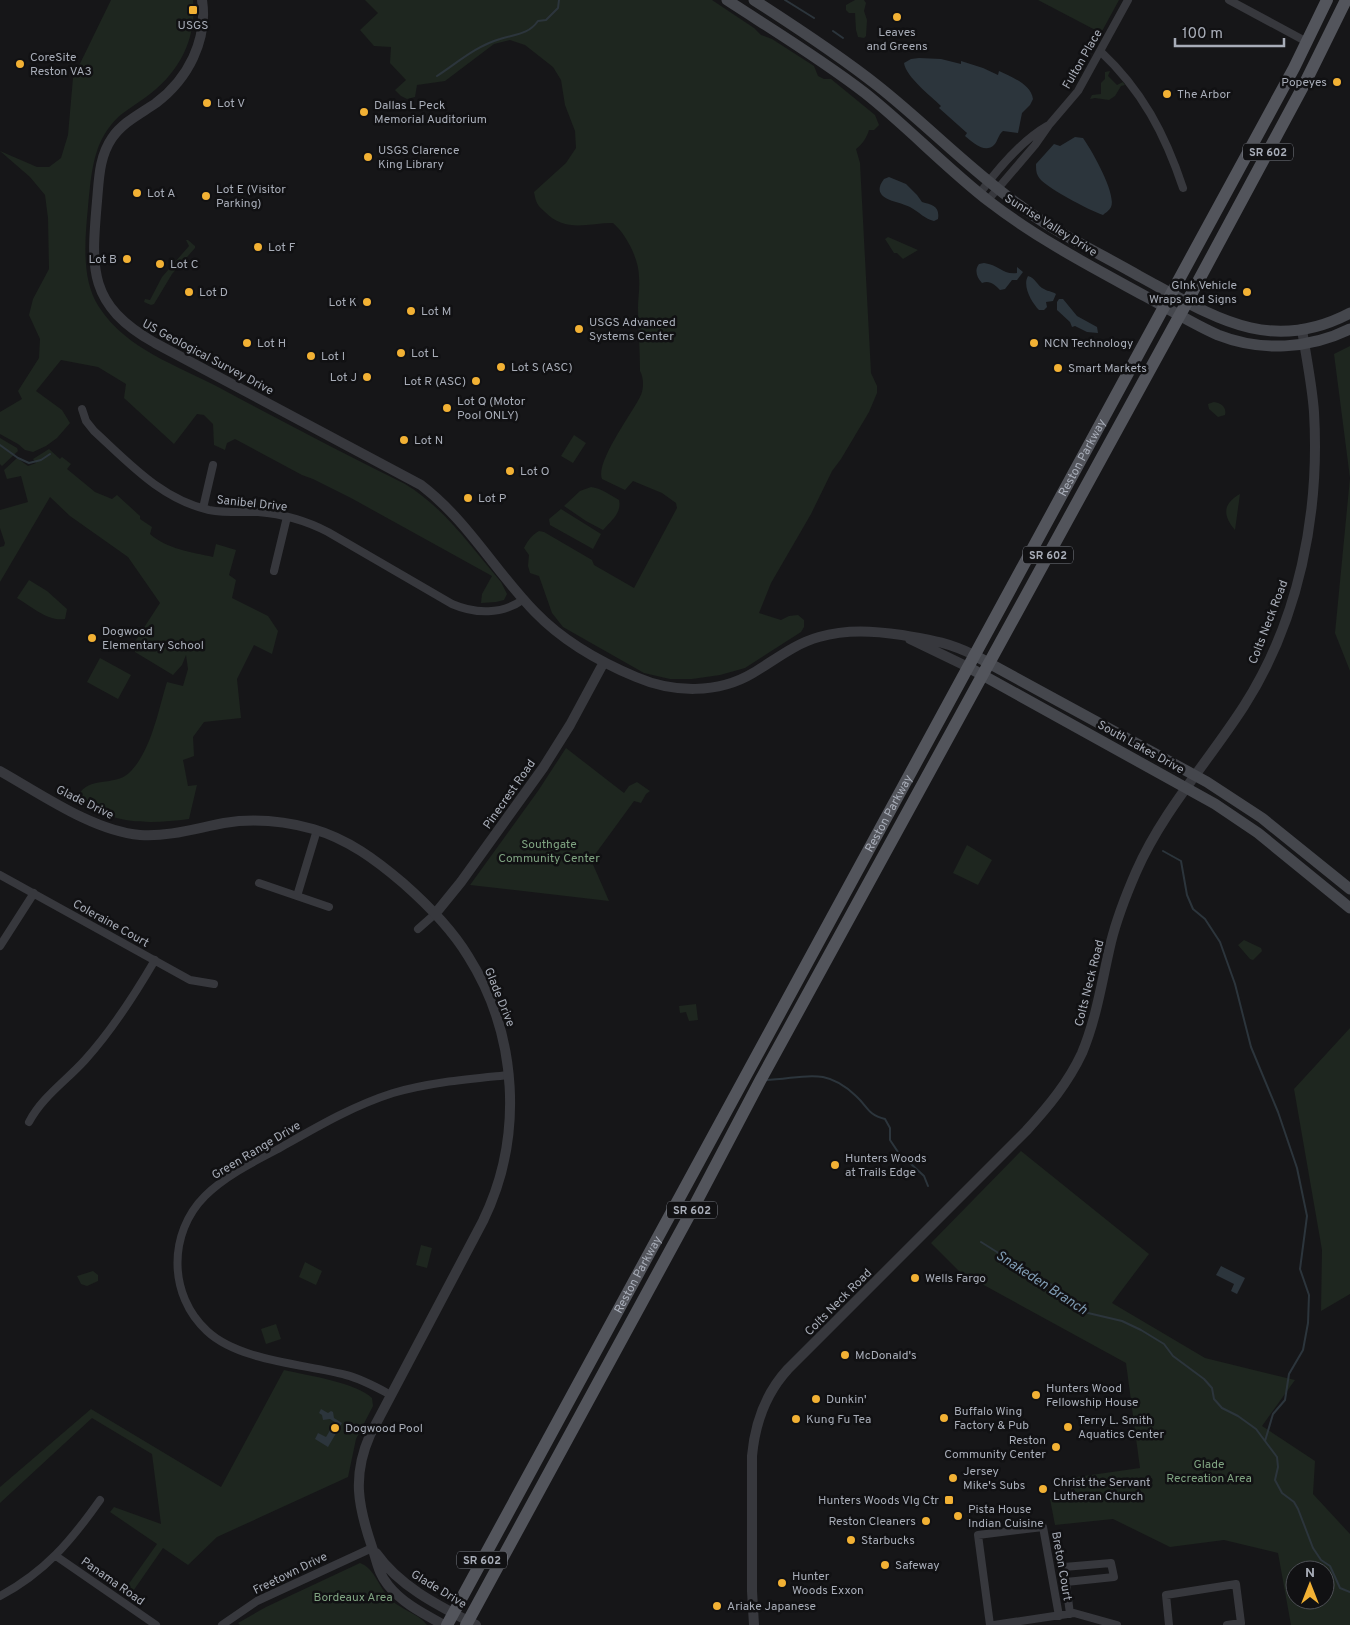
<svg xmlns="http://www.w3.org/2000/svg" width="1350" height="1625" font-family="Overpass,sans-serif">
<rect width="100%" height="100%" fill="#161618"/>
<path fill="#1e261f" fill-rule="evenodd" d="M111 0H193C197 40 178 74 146 97 134 106 120 113 111 125 92 148 91 179 88 207 85 239 81 280 99 307 127 350 177 365 220 388 281 421 343 453 405 484 445 508 471 547 501 582L507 594 504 600 496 602 481 603 482 594 492 576 351 498 313 479 302 475 235 439 227 443 225 450 214 445 213 424 204 415 197 414 174 444 124 398 126 384 98 367 61 360 36 391 62 410 70 423 57 438 46 446 33 452 25 450 18 444 0 434V412L22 399 18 391 39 358 40 339 29 315 33 299 49 269 48 218 45 195 30 177 0 151 37 167H49L61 158 68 135 73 78Z
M365 0H712L754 28 761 35 772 39 814 66 818 76 824 79H831L875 115 879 125 874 130H869C867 137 862 145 856 149L860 163 871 373 877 386V393L869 412 841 459 832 471 811 514 771 583 759 613 781 620 789 616 798 615 804 620V627L801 632 745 668 720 675 692 679H670L644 673 563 627 552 613 539 576 530 573 528 566 529 555 524 548C528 540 532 535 539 531L544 532 592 560 594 565 634 588 677 508 676 503 662 493 633 481 625 490 602 479C595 463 632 413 640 397 644 389 644 378 640 371 640 350 638 329 638 308 638 298 640 288 639 277 639 259 626 234 613 223 587 223 566 233 545 212 537 205 536 203 534 192L566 163 576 148 575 131 565 105 561 80 553 67 525 45 510 40 494 44 445 81 417 85 415 97 407 99 401 96 395 90 406 80 390 63 391 47 374 46 360 30 378 13Z
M855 0H864L866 3 864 11 867 20 866 36 864 38 858 37 856 30 855 13H849L846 10V5Z
M1038 0H1119L1101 33Z
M1110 71 1108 76 1117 85 1123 82 1125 85 1121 86 1115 96 1109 100 1095 98 1090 99 1092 95 1101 94V83L1105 79V72Z
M888 237 918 250 903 259 897 253H894L885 239Z
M186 240H188L195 246V248L172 274 154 304 151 305 144 302 145 299 150 300 162 277 189 246Z
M1350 346V671L1335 633 1350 478 1334 354Z
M1214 402C1221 403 1227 407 1225 415L1218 417 1209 409 1208 404Z
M574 435 586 443 573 463 561 456Z
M0 438 17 448 18 451 2 466 0 464Z
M49 449 60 459 62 457 71 464 67 469 95 492 112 499 117 495 140 516V519L152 527 150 534C167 549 191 552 213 557L216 544 236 550 229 575 236 580 232 598 268 616 278 631 272 654 254 645 237 679 241 718 204 722 193 737 194 756 183 760 188 786 197 785 189 819C150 824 108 826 78 796 89 775 114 787 129 773 151 752 158 711 167 682L183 686 188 669 186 655 182 665 173 675 135 652 134 643 160 603 128 557 70 516 50 497 0 582V547L4 546 5 543 0 528V510L28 502 21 476 7 479 4 470 17 458 28 466 36 463 33 459Z
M591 487C601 488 610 495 619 500 622 513 611 521 603 530L586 521 564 506 580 491Z
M1240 494 1235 530C1223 516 1222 504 1240 494Z
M561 509 601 534 593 549 550 525 549 519Z
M29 580 47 591 67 609 65 619C48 622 31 606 17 598Z
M100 658 131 675 118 699 87 682Z
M566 748 624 793 629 786 637 782 650 791 646 794 641 803 634 801 591 860 609 901 470 885 538 791Z
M967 845 992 860 978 885 953 873Z
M1244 940 1261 948 1262 951 1253 960 1250 959 1238 945Z
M696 1004 698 1020 689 1021 686 1012 680 1013 679 1006Z
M1350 1028V1294L1321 1311 1322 1250 1294 1089Z
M1021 1151 1149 1254 1112 1303 1205 1358 1295 1380 1262 1426 1315 1461 1313 1494 1350 1534V1625H1291L1278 1553 1224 1540 1170 1547 1113 1519 1055 1525 1050 1499 1072 1496 1070 1478 1140 1468 1126 1363 960 1272 931 1243ZM1295 1570H1325V1600H1295Z
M421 1245 432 1248 427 1268 416 1265Z
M305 1262 322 1271 316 1285 299 1277Z
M93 1271 98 1275V1281L87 1286 81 1284 77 1276Z
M276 1324 281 1339 266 1344 261 1329Z
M284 1370C306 1375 357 1383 372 1398L373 1406 356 1439 348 1477 217 1537 188 1565 163 1548 129 1597 123 1592 157 1544 110 1512 114 1507 161 1524 152 1454 92 1418 0 1503V1487L91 1409 221 1487Z
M360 1563C375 1568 380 1590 391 1600 402 1610 419 1614 427 1625H240L238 1623 266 1607Z"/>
<path fill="#2c353c" d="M919 58 941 59 961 64V61L983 68 998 75 999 71C1011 77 1031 84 1033 99L1030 105 1022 113 1018 133 1003 131C998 135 998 141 994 145 985 154 972 142 965 136L967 133 939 108 941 106C931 96 906 77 904 63L911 59Z
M1075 137 1083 138C1091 149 1117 194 1111 207 1110 210 1105 213 1103 215 1091 211 1042 186 1038 176 1036 173 1036 168 1036 164L1054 144 1060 146Z
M889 177 906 184 917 195 922 202C932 205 940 206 938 219L934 221C925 219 919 212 910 207 900 201 868 200 884 179Z
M984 263C999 265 1003 275 1017 273V267L1023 272 1017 280H1012L1005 289 1000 290C995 285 990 280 982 283 977 278 974 270 979 264Z
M1028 276C1036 278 1037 286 1044 289 1049 292 1052 291 1056 294L1053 301 1046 302 1047 307 1044 310H1039C1032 303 1022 286 1028 276Z
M1059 299H1063L1077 316 1097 327 1098 333 1087 332 1075 326 1072 327 1070 322 1057 310V302Z
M1221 1266 1245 1278 1237 1294 1231 1291 1234 1284 1216 1275Z
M321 1409 328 1413 331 1411 333 1412 334 1418 342 1423 328 1447 315 1439 318 1433 326 1437 335 1422 330 1419 323 1420 322 1415 319 1413Z"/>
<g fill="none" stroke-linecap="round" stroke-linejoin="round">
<path stroke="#2c353c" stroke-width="2" d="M785 0 814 18
M833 31 843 38
M437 76C457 63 476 46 500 39 515 34 528 35 538 21L546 20 558 8 559 0
M0 445 18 458 29 463 41 460 50 454
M1163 851 1181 861 1187 895 1193 909 1205 919 1220 942 1235 984 1251 1047 1278 1112 1297 1168 1307 1216 1300 1269 1309 1295 1308 1323 1303 1350 1289 1374 1285 1400 1273 1414 1265 1441
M765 1080C803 1079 824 1065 856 1096 869 1108 867 1114 885 1119L890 1128V1140L898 1152 924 1176 928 1186
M981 1242 1008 1259 1019 1269 1040 1277 1059 1290 1088 1313 1122 1321 1141 1330 1164 1344 1173 1356 1204 1379 1212 1388 1214 1399 1222 1408 1238 1416 1256 1429 1277 1457 1278 1467 1275 1480 1282 1493 1294 1502 1298 1509 1313 1548 1321 1560 1330 1566 1340 1588 1350 1592"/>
<path stroke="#37383d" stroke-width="8" d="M1229 0 1307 42
M1100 51C1142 90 1165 134 1183 188
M980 193C997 170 1021 141 1047 126
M988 200 1035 145 1049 125 1078 91 1128 0
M82 409 86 421 94 431C129 463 161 499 209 510 225 513 242 512 258 512 283 514 307 521 328 532L452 604C475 614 502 615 524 599
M203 508 213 465
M274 571 287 517
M0 875 190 980 214 984
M259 883 329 907
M297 896 317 830
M418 929 435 914
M0 946 34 893
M29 1122C42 1097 66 1081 85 1060 113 1029 134 996 155 960
M391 1395C376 1387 362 1379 346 1375 304 1364 239 1361 207 1331 168 1295 168 1233 205 1196 225 1176 253 1162 278 1149 315 1128 352 1106 393 1093 431 1082 470 1079 509 1075
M56 1556 156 1625
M1066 1582 1114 1577 1111 1563 1064 1567 1070 1614
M0 1596C45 1572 71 1541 100 1500
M222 1625 257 1601 372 1548
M990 1625 978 1535 1043 1527 1059 1616
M994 1625 1074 1613 1117 1625
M1169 1625 1166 1595 1236 1584 1241 1623 1227 1625"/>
<path stroke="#37383d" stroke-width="10" d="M202 0C208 40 188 79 156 103 140 114 123 122 112 138 99 157 99 179 97 201 91 270 88 305 155 343L421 485C467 520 495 571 535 612 562 640 600 662 636 677 673 693 718 694 753 673 775 660 794 644 819 637 847 629 874 631 902 635 931 640 947 642 974 655
M910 639 968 667
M0 771C41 794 93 831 140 835 169 837 197 828 224 823 255 818 284 821 313 829 348 839 376 860 403 883 428 905 451 928 468 956 518 1035 524 1137 483 1221L370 1435C352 1476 358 1506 372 1547 377 1561 378 1573 388 1585 402 1603 424 1614 444 1625
M435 914 461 882 543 768 570 725 604 662
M376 1553C400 1587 439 1606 476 1625
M754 1625 752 1591V1456C755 1423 765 1394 788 1369L1026 1131C1048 1107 1068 1083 1082 1053 1097 1017 1102 980 1111 942 1117 918 1126 895 1136 872 1162 812 1208 762 1244 706 1299 620 1320 514 1314 412 1312 384 1306 357 1302 329"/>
<path stroke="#45474d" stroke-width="11" d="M727 0C773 30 821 59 865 93 908 127 946 168 990 202 1038 239 1092 267 1145 296 1169 309 1193 324 1218 335 1261 352 1310 349 1350 329
M754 0C796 27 839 55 878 86 926 124 969 169 1019 205 1056 233 1099 253 1139 276 1211 315 1268 356 1350 313
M974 655 1207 782 1262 818 1350 889
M968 667 1215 804 1258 833 1350 908"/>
<g stroke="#53555c" stroke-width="12">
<path id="s1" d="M447 1625 1294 68 1327 0"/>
<path d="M466 1625 690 1214 760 1081 1187 302 1306 81 1346 0"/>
</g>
</g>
<g fill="#f2b134" stroke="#111113" stroke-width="2">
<rect x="188" y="5" width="10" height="10" rx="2.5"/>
<circle cx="897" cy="17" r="5"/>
<circle cx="20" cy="64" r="5"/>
<circle cx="1337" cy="82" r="5"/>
<circle cx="1167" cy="94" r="5"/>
<circle cx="207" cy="103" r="5"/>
<circle cx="364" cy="112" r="5"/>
<circle cx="368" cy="157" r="5"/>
<circle cx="137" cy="193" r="5"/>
<circle cx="206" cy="196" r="5"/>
<circle cx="258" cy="247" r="5"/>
<circle cx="127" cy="259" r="5"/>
<circle cx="160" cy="264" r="5"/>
<circle cx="189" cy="292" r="5"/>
<circle cx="1247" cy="292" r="5"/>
<circle cx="367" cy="302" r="5"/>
<circle cx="411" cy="311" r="5"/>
<circle cx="579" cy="329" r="5"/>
<circle cx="247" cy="343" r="5"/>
<circle cx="1034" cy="343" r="5"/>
<circle cx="401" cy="353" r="5"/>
<circle cx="311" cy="356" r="5"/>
<circle cx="501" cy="367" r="5"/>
<circle cx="1058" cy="368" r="5"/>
<circle cx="367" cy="377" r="5"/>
<circle cx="476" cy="381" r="5"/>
<circle cx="447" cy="408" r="5"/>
<circle cx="404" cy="440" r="5"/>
<circle cx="510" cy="471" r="5"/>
<circle cx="468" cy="498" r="5"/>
<circle cx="92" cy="638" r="5"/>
<circle cx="835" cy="1165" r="5"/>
<circle cx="915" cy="1278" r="5"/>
<circle cx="845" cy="1355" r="5"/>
<circle cx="1036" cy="1395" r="5"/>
<circle cx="816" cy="1399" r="5"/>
<circle cx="944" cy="1418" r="5"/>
<circle cx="796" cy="1419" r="5"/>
<circle cx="1068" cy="1427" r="5"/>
<circle cx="335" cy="1428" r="5"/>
<circle cx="1056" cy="1447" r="5"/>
<circle cx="953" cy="1478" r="5"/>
<circle cx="1043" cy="1489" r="5"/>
<rect x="944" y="1495" width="10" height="10" rx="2.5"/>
<circle cx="958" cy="1516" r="5"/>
<circle cx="926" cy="1521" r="5"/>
<circle cx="851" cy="1540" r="5"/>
<circle cx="885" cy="1565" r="5"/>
<circle cx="782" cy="1583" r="5"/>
<circle cx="717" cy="1606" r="5"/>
</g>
<g text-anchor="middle" stroke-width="5" stroke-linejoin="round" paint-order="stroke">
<g fill="#111113" stroke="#7b7e86" stroke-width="1">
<rect x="1243" y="143.5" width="50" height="17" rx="4"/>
<rect x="1023" y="546.5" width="50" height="17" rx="4"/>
<rect x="667" y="1201.5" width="50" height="17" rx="4"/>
<rect x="457" y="1551.5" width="50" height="17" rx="4"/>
</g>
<g font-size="11" font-weight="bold" fill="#a8adb8">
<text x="1268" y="156">SR 602</text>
<text x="1048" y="559">SR 602</text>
<text x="692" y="1214">SR 602</text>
<text x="482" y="1564">SR 602</text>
</g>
<g font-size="12" fill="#a8adb8" stroke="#111113" text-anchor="start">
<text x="193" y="29" text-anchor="middle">USGS</text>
<text x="897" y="36" text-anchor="middle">Leaves<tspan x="897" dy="14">and Greens</tspan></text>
<text x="30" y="61">CoreSite<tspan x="30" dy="14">Reston VA3</tspan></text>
<text x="1327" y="86" text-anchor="end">Popeyes</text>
<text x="1177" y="98">The Arbor</text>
<text x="217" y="107">Lot V</text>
<text x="374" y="109">Dallas L Peck<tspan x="374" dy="14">Memorial Auditorium</tspan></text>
<text x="378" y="154">USGS Clarence<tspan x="378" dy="14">King Library</tspan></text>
<text x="216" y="193">Lot E (Visitor<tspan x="216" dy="14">Parking)</tspan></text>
<text x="147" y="197">Lot A</text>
<text x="268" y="251">Lot F</text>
<text x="117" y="263" text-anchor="end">Lot B</text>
<text x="170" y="268">Lot C</text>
<text x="1237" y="289" text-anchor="end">GInk Vehicle<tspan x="1237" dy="14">Wraps and Signs</tspan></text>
<text x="199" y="296">Lot D</text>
<text x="357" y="306" text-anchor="end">Lot K</text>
<text x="421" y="315">Lot M</text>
<text x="589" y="326">USGS Advanced<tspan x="589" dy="14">Systems Center</tspan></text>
<text x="257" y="347">Lot H</text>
<text x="1044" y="347">NCN Technology</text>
<text x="411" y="357">Lot L</text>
<text x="321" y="360">Lot I</text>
<text x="511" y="371">Lot S (ASC)</text>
<text x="1068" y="372">Smart Markets</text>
<text x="357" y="381" text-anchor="end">Lot J</text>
<text x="466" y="385" text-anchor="end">Lot R (ASC)</text>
<text x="457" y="405">Lot Q (Motor<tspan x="457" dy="14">Pool ONLY)</tspan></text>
<text x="414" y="444">Lot N</text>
<text x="520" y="475">Lot O</text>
<text x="478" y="502">Lot P</text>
<text x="102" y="635">Dogwood<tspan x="102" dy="14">Elementary School</tspan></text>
<text x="845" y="1162">Hunters Woods<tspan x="845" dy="14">at Trails Edge</tspan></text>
<text x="925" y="1282">Wells Fargo</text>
<text x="855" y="1359">McDonald's</text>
<text x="1046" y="1392">Hunters Wood<tspan x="1046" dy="14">Fellowship House</tspan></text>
<text x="826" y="1403">Dunkin'</text>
<text x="954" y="1415">Buffalo Wing<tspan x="954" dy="14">Factory &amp; Pub</tspan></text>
<text x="806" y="1423">Kung Fu Tea</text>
<text x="1078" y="1424">Terry L. Smith<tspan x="1078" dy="14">Aquatics Center</tspan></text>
<text x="345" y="1432">Dogwood Pool</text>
<text x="1046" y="1444" text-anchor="end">Reston<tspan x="1046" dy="14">Community Center</tspan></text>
<text x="963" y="1475">Jersey<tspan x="963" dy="14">Mike's Subs</tspan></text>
<text x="1053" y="1486">Christ the Servant<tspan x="1053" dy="14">Lutheran Church</tspan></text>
<text x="939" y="1504" text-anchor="end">Hunters Woods Vlg Ctr</text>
<text x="968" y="1513">Pista House<tspan x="968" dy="14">Indian Cuisine</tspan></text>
<text x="916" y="1525" text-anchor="end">Reston Cleaners</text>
<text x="861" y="1544">Starbucks</text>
<text x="895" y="1569">Safeway</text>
<text x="792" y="1580">Hunter<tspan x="792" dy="14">Woods Exxon</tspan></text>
<text x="727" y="1610">Ariake Japanese</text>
</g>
<g font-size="12" fill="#a8adb8" stroke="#111113">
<text transform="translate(1082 59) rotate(-60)" y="4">Fulton Place</text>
<text transform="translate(1051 225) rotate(32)" y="4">Sunrise Valley Drive</text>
<text transform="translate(208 357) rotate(28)" y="4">US Geological Survey Drive</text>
<text dy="4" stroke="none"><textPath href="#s1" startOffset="1329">Reston Parkway</textPath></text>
<text transform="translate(252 503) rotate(6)" y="4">Sanibel Drive</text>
<text transform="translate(1268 622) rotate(-69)" y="4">Colts Neck Road</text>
<text transform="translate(1141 747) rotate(29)" y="4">South Lakes Drive</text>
<text transform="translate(509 794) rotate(-55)" y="4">Pinecrest Road</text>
<text transform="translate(85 802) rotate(26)" y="4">Glade Drive</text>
<text dy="4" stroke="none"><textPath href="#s1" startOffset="924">Reston Parkway</textPath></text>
<text transform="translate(111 923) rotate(29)" y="4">Coleraine Court</text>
<text transform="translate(1089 983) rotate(-76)" y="4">Colts Neck Road</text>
<text transform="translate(500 997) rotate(68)" y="4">Glade Drive</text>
<text transform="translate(256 1150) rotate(-31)" y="4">Green Range Drive</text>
<text dy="4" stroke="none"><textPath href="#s1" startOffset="399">Reston Parkway</textPath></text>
<text transform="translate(838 1302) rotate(-45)" y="4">Colts Neck Road</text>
<text transform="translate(1062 1566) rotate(80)" y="4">Breton Court</text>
<text transform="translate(290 1573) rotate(-26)" y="4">Freetown Drive</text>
<text transform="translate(113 1581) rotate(35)" y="4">Panama Road</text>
<text transform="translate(439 1589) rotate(31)" y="4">Glade Drive</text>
</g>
<g font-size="12" fill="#7fa381" stroke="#111113">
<text x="549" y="848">Southgate<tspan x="549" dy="14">Community Center</tspan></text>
<text x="1209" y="1468">Glade<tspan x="1209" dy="14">Recreation Area</tspan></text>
<text x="353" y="1601">Bordeaux Area</text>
</g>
<g font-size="14" font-style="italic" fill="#7f9bb3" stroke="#111113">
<text transform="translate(1042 1282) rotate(33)" y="5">Snakeden Branch</text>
</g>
</g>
<g transform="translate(1310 1585)"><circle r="24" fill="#111113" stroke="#4d4f55"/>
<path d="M0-4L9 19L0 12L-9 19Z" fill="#f2b134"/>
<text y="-8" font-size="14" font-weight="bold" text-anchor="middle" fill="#a8adb8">N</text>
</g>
<path d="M1175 38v8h109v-8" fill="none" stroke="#a8adb8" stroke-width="2.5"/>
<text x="1182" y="38" font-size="15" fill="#a8adb8" stroke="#111113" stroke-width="4" paint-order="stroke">100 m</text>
</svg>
